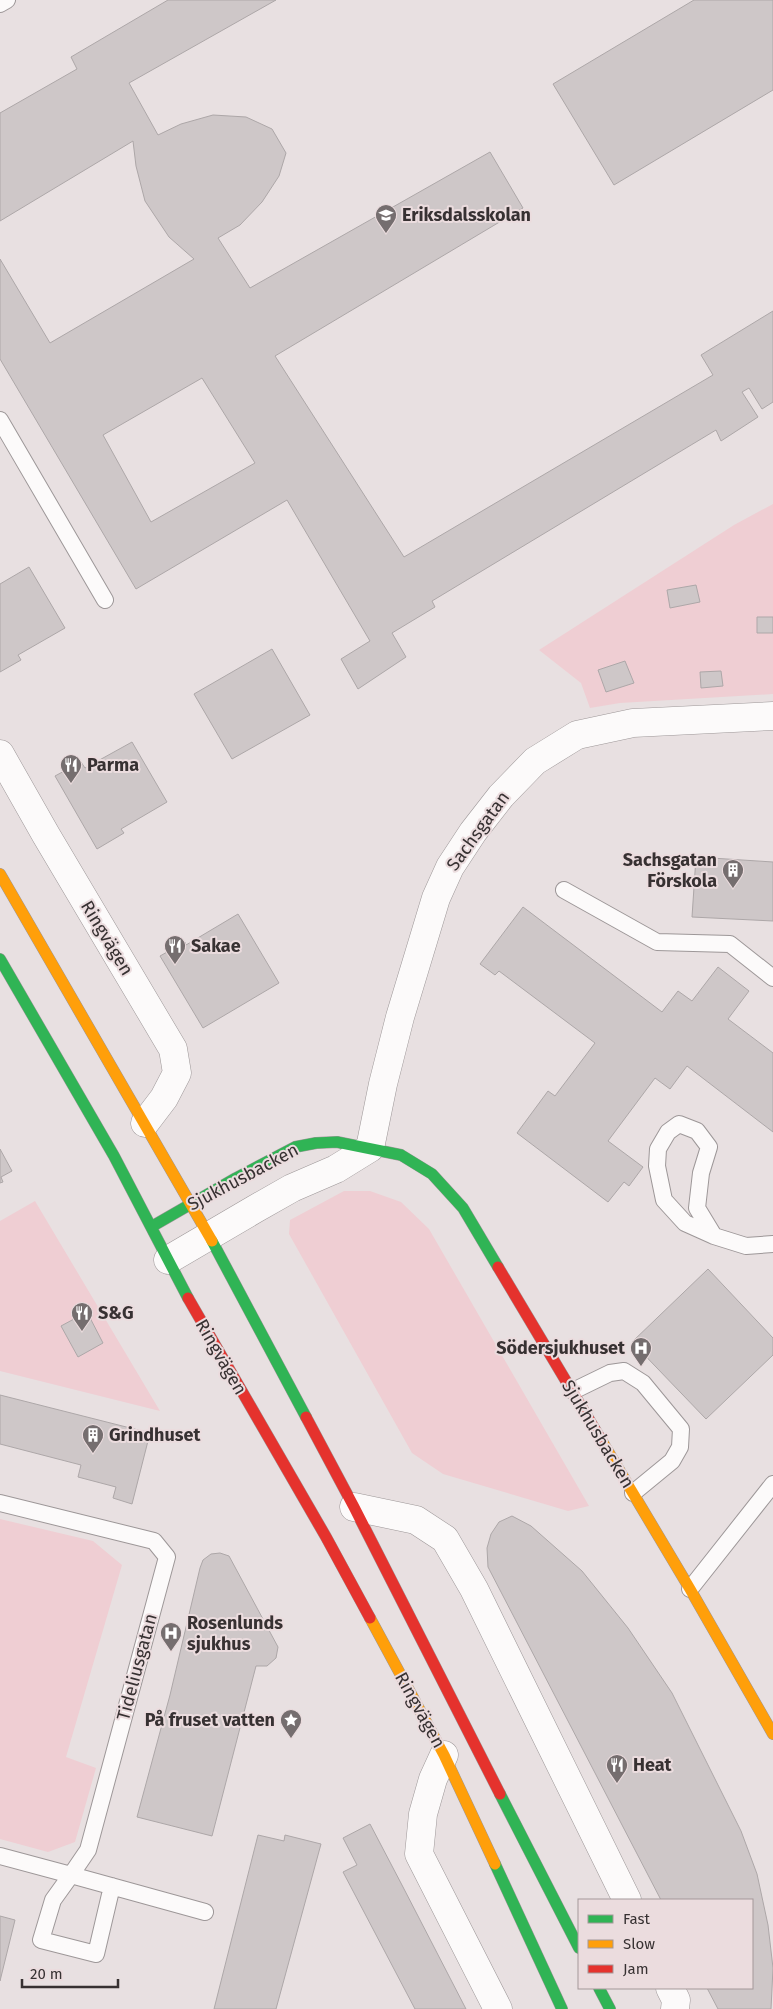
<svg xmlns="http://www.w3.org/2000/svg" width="773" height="2009" font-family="'Fira Sans',sans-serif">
<rect width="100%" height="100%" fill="#e8e0e1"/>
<path fill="#efced3" d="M773 504V694L620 703 590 708 581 683 539 650 734 525Z
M344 1191H370L401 1202 429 1229 589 1506 568 1511 443 1474 412 1453 289 1234 290 1220Z
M35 1201 160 1411 0 1371V1221Z
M0 1519 93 1541 122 1565 66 1757 96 1768 75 1842 48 1852 0 1839Z"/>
<path fill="#cec7c8" stroke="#ada7a8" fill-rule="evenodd" d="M168 0H276L129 83 158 135 181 124 213 115 246 117 272 129 286 153 279 176 262 202 240 225 218 238 250 288 490 152 523 208 275 356 404 557 713 375 701 355 773 311V402L762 409 749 388 742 392 758 417 721 441 716 430 432 601 435 607 392 633 406 657 358 689 341 659 370 641 287 500 136 589 0 359V259L50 343 194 259 169 237 145 201 136 166 133 141 0 221V113L77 69 71 57ZM202 378 255 463 151 522 103 435Z
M694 0H773V90L614 185 553 84Z
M29 567 65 628 18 655 21 660 0 672V584Z
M696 585 700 602 670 608 667 590Z
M757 617H773V633H757Z
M272 649 310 715 232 759 194 694Z
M625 661 634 683 606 692 598 670Z
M721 671 723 686 701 688 700 672Z
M132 742 167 802 121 829 124 833 97 849 55 776 81 762 85 768Z
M696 857 773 862V921L692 917Z
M523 907 662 1012 678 991 692 1001 718 967 749 991 728 1019 773 1053V1132L687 1066 670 1089 655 1078 608 1141 643 1167 629 1186 624 1182 608 1202 517 1133 548 1091 555 1096 595 1043 499 971 495 975 480 964Z
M238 914 279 983 203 1028 160 956 185 942 186 945Z
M0 1149 12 1171 1 1177 3 1182 0 1183Z
M708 1269 773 1338V1355L706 1419 632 1342Z
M87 1312 103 1343 78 1357 61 1326Z
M0 1395 150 1433 132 1504 113 1498 116 1487 78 1477 81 1465 0 1444Z
M512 1516 531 1526 582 1571 628 1628 672 1693 741 1831 757 1874 768 1925 773 1968 771 2009H718L707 1988H752V1900H661L488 1567 487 1548 491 1534 499 1522Z
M220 1553 229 1556 278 1647 276 1658 267 1666H256L212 1836 137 1817 170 1695 200 1568 203 1560 211 1554Z
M370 1824 403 1887 466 2009H415L343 1872 357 1865 343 1838Z
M258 1835 284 1841 285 1835 321 1844 276 2009H214Z
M0 1916 15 1920 0 1981Z"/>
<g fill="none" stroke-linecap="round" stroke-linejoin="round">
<g stroke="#9d9798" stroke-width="18">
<path id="lane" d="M0 4 7 0
M0 420 105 600
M564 890 657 942 730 944 773 978
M714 1236 697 1208 701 1173 709 1147 697 1131 679 1124 668 1132 658 1149 657 1166 664 1200 685 1223 714 1236 746 1246 773 1244
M573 1391 610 1373 624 1371 643 1383 681 1429 680 1447 672 1461 633 1493
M0 1503 154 1541 167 1557 88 1850 71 1875 0 1856
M690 1589 773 1484
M112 1886 96 1954 41 1940 53 1900 71 1875 205 1912"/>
</g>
<g stroke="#9d9798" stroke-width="29">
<path id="street" d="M0 754 46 835 173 1049 177 1073 164 1098 145 1123
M168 1260 255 1209 292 1188 336 1169 370 1148 383 1084 400 1017 436 898 450 867 473 832 501 796 535 761 577 735 633 723 773 716
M354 1507 416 1520 445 1539 474 1589 627 1900
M444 1755 433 1779 423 1814 419 1854 498 2009
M670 1988 676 2000 675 2009"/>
</g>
<g stroke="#9d9798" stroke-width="12">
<path id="fast" d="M0 959 114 1156 188 1298
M151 1227 236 1178 295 1147 316 1143 337 1142 401 1155 432 1174 463 1208 498 1267
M212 1241 306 1417
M500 1794 579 1948
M495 1864 562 2009
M599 1988 610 2009"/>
</g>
<g stroke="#9d9798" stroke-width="12">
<path id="slow" d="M0 874 212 1241
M600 1438 690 1589 773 1734
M370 1618 444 1755 495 1864"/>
</g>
<g stroke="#9d9798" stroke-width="12">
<path id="jam" d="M498 1267 600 1438
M188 1298 326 1537 370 1618
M306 1417 354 1507 500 1794"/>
</g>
<use href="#lane" stroke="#fcfafa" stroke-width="16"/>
<use href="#street" stroke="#fcfafa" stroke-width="28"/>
<use href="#fast" stroke="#30b455" stroke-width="11"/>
<use href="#slow" stroke="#ff9f0a" stroke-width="11"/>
<use href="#jam" stroke="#e5322d" stroke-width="11"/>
</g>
<defs>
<g id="school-pin" transform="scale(1.125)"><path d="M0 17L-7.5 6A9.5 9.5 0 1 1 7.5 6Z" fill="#756e6f" stroke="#ebdcde"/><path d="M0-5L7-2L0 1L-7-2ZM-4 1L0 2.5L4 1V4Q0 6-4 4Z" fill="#fff"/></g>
<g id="restaurant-pin" transform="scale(1.125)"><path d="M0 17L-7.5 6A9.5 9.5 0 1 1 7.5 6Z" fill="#756e6f" stroke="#ebdcde"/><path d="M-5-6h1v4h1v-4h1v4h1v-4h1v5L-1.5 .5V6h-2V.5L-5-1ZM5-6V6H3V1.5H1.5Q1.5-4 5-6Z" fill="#fff"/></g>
<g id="building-pin" transform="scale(1.125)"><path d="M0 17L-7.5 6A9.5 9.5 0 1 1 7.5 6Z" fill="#756e6f" stroke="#ebdcde"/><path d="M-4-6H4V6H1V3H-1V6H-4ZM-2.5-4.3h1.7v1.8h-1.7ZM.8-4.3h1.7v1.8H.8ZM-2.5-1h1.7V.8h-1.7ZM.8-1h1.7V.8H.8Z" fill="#fff"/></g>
<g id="hospital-pin" transform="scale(1.125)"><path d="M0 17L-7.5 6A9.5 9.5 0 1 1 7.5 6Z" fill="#756e6f" stroke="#ebdcde"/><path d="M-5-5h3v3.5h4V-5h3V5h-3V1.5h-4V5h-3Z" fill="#fff"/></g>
<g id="sight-pin" transform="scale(1.125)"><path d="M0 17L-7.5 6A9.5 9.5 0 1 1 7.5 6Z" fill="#756e6f" stroke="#ebdcde"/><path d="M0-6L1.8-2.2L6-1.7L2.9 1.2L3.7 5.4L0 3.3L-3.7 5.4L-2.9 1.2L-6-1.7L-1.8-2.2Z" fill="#fff"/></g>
</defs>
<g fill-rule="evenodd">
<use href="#school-pin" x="386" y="215"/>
<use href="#restaurant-pin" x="71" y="765"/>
<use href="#building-pin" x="733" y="870"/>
<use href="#restaurant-pin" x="175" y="946"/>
<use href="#restaurant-pin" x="82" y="1313"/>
<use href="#hospital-pin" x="641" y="1348"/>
<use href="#building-pin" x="93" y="1435"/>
<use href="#hospital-pin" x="171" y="1633"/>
<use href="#sight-pin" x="291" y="1720"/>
<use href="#restaurant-pin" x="617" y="1765"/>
</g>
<g text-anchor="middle" stroke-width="4" stroke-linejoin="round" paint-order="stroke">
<g font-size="18" font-weight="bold" fill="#373132" stroke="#ebdcde" text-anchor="start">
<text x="402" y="221">Eriksdalsskolan</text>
<text x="87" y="771">Parma</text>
<text x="717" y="866" text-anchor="end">Sachsgatan<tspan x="717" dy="21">Förskola</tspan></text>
<text x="191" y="952">Sakae</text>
<text x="98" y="1319">S&amp;G</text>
<text x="625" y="1354" text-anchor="end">Södersjukhuset</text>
<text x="109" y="1441">Grindhuset</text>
<text x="187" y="1629">Rosenlunds<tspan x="187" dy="21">sjukhus</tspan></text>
<text x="275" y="1726" text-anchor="end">På fruset vatten</text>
<text x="633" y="1771">Heat</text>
</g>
<g font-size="18" fill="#373132" stroke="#ebdcde">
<text transform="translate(478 831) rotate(-54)" y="6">Sachsgatan</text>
<text transform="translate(107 938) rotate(59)" y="6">Ringvägen</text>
<text transform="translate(243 1177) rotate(-28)" y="6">Sjukhusbacken</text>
<text transform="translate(221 1357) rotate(60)" y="6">Ringvägen</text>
<text transform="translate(598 1434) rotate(59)" y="6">Sjukhusbacken</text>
<text transform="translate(137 1667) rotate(-75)" y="6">Tideliusgatan</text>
<text transform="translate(420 1710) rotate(61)" y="6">Ringvägen</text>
</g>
</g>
<rect x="578" y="1899" width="175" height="90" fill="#ebdcde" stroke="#a39899"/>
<rect x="588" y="1915" width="25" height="8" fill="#30b455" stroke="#a39899"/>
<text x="623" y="1924" font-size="15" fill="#373132">Fast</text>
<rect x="588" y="1940" width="25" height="8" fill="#ff9f0a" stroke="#a39899"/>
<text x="623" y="1949" font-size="15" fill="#373132">Slow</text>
<rect x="588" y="1965" width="25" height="8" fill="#e5322d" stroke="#a39899"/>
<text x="623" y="1974" font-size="15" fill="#373132">Jam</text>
<path d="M22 1979v8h96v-8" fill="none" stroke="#373132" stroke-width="2.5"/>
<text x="30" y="1979" font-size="15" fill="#373132" stroke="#ebdcde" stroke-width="4" paint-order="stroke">20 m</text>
</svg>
